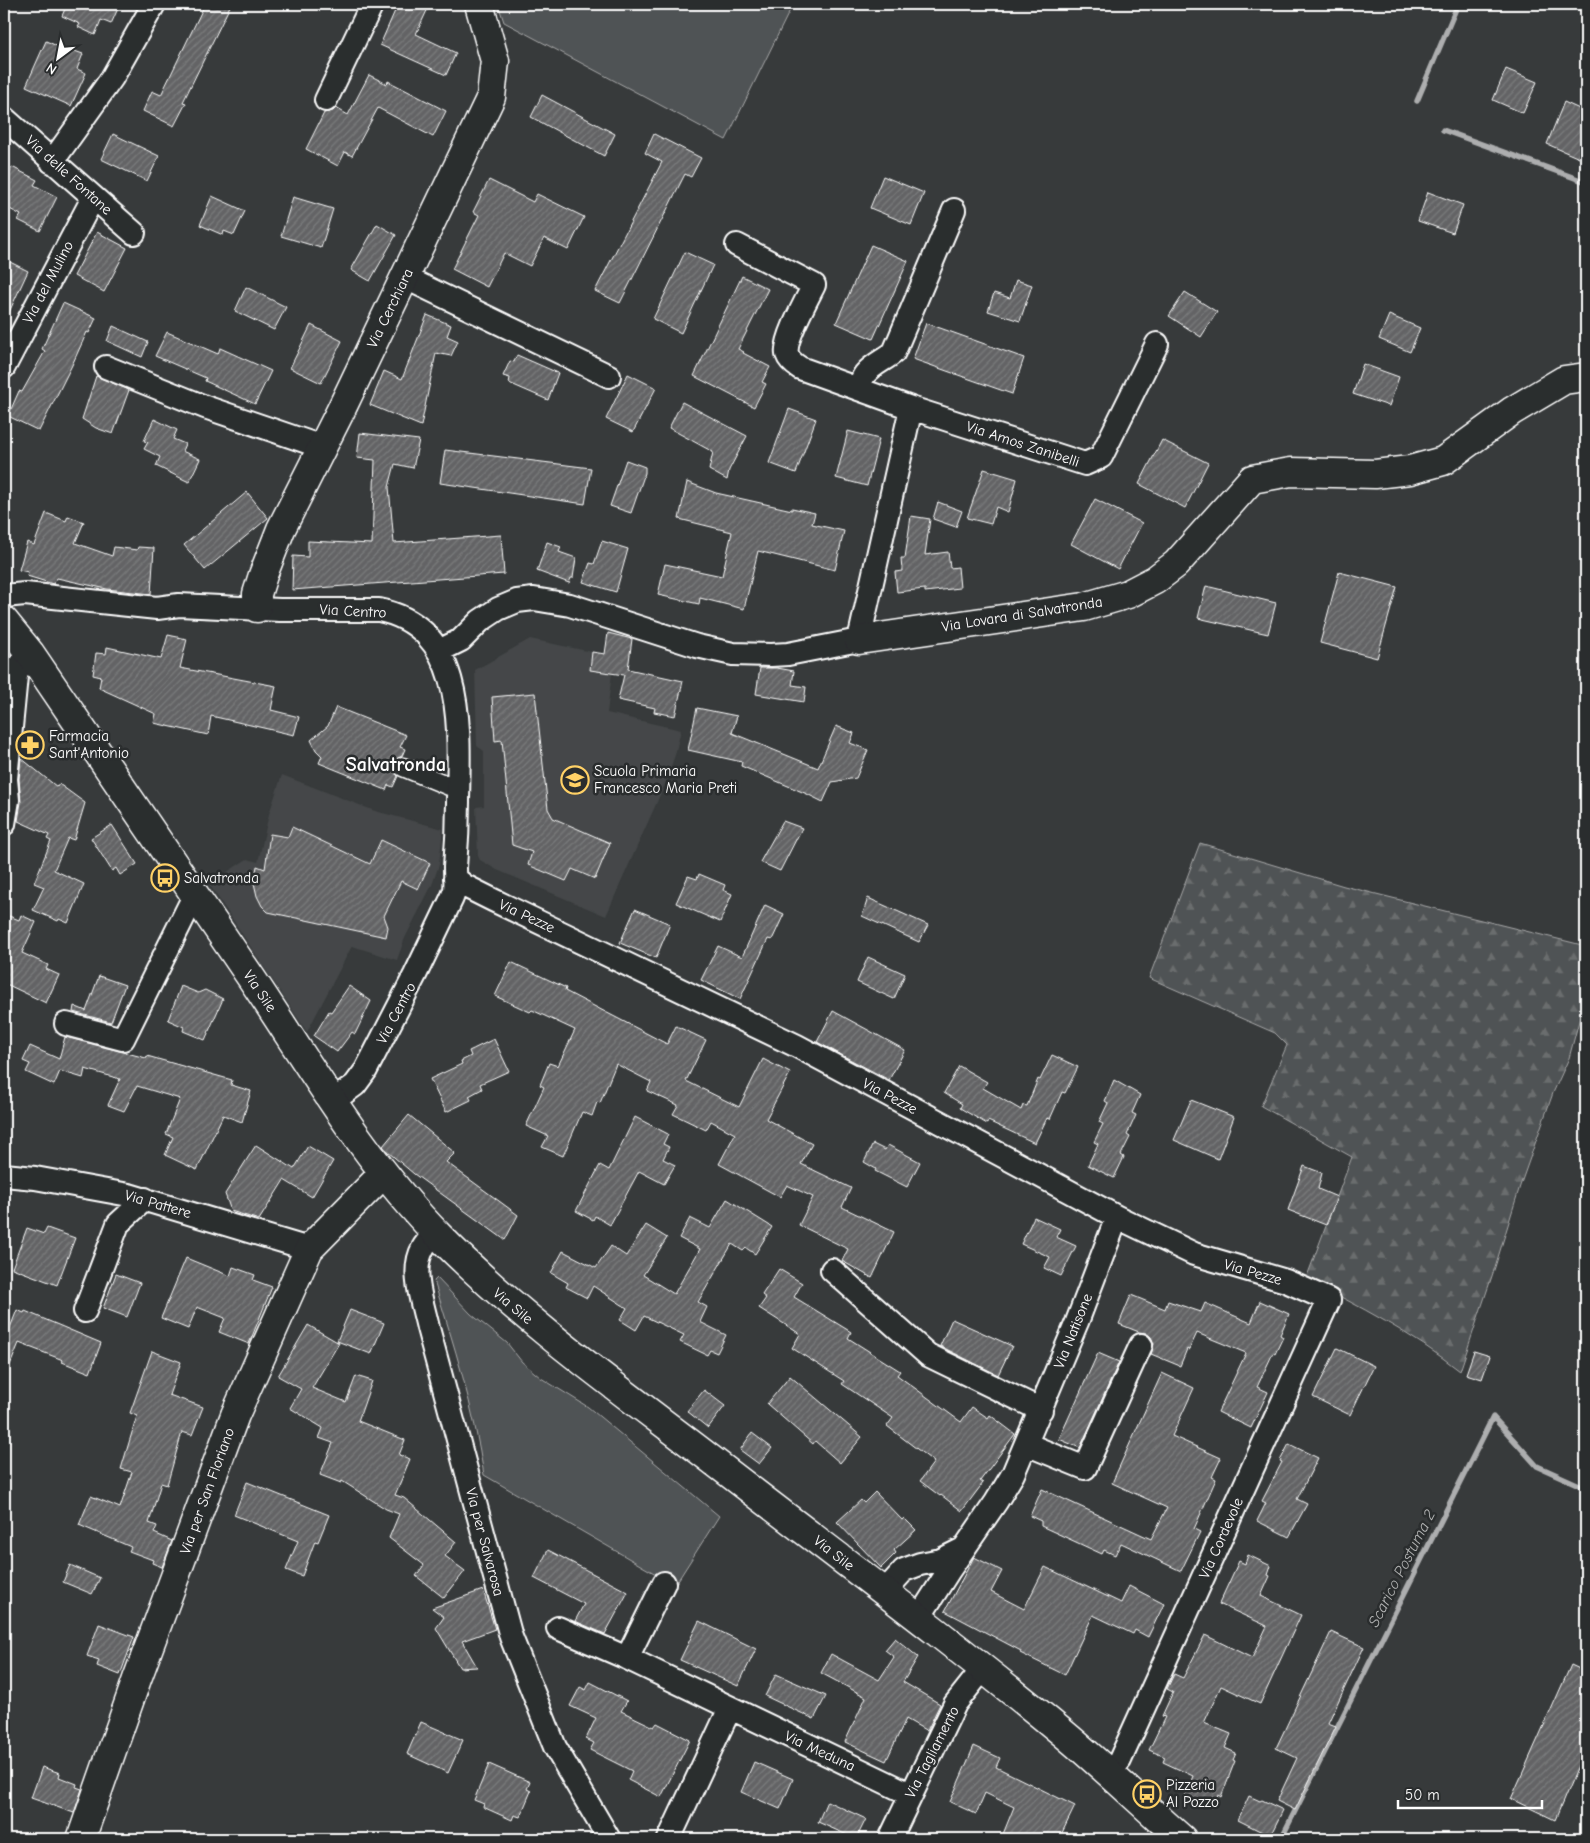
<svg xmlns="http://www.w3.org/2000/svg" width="1590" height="1843" font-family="'Comic Neue',sans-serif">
<defs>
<pattern id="forest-firs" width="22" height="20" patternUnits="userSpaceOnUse" patternTransform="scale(1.25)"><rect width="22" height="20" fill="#505354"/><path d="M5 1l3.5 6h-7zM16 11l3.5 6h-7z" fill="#6a6d6e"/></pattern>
<pattern id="building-hatch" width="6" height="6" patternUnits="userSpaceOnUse" patternTransform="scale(1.25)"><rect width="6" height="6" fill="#636465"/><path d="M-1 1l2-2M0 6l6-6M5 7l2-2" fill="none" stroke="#7a7b7c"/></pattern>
</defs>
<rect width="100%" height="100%" fill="#373a3b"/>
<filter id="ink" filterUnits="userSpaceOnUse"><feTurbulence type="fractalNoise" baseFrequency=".02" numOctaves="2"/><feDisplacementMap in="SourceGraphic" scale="10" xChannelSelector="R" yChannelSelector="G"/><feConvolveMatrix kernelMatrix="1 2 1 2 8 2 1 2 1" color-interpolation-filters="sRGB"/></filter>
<g filter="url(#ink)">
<path fill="#444748" d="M530 639 592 652 590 670 612 673 607 713 681 730 675 755 665 784 606 916 497 870 480 860 478 856 476 807 484 806V751L477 746 475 670Z
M282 775 375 811 443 829 439 865 432 885 405 938 397 960 352 946 307 1032 209 884 247 859 258 862 269 814Z"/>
<path fill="#505354" stroke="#a8a9aa" d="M498 4H793L726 140 504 22Z
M437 1278 471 1314 507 1343 522 1362 541 1378 588 1407 719 1516 675 1585 484 1475C474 1408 454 1345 434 1281Z"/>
<path fill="url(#forest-firs)" stroke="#a8a9aa" d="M1200 843 1344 886 1586 946V995L1569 1058 1553 1093 1520 1186 1495 1267 1460 1371C1413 1334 1359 1306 1306 1279L1352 1157 1261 1106 1287 1045 1275 1033 1149 978Z"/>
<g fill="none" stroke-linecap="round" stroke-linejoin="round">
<path stroke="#adaeaf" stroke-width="5.5" d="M1417 101 1458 4
M1443 130 1586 182
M1281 1839 1493 1417 1537 1466 1586 1488"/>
</g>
<path fill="url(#building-hatch)" stroke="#fff" d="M67 4H120L111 24 101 20 95 35 78 27 80 24 62 16Z
M205 4H231L183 102 186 103 174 126 143 111 152 91 161 95Z
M398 4H430L416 34 456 53 446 75 380 45Z
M46 41 68 51 69 49 83 54 77 69 86 73 71 106 26 86Z
M1506 69 1537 82 1523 113 1493 100Z
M369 75 387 84 388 81 446 111 433 137 378 108 352 156 345 152 338 166 306 149 324 113 333 111 336 108 348 115Z
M542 95 615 134 604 156 531 117Z
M1564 102 1586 112V161L1547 144Z
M113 134 159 156 147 181 101 159Z
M654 134 701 158 691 177 685 174 620 303 595 291 662 162 645 153Z
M12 167 37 180 34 185 57 197 40 231 18 220 21 215 4 206V183Z
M883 176 924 193 911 225 870 208Z
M489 180 533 202 537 194 584 217 568 250 544 238 530 266 504 253 487 287 452 269 479 215 473 212Z
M1428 192 1463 205 1453 233 1418 221Z
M212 196 245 211 234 235 224 231 223 235 200 225Z
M293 197 333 209 321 248 281 236Z
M377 224 396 235 370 281 351 270Z
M97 232 127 248 104 292 74 276Z
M871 245 908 261 873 339 836 323Z
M685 252 713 265 681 333 653 319Z
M4 259 28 271 4 323Z
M742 276 768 289 738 349 744 352 743 353 770 367 762 382 766 384 754 407 694 376Z
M1016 280 1032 285 1020 321 988 311 994 293 1010 298Z
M246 287 286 307 274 330 235 311Z
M1185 292 1217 312 1201 337 1169 316Z
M63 303 96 318 89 333 87 332 72 365 39 431 8 416 19 391 22 392 45 351 42 349Z
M427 315 451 325 447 336 458 341 451 356 436 353 421 426 370 405 384 371 402 379Z
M1389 315 1420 328 1410 352 1379 339Z
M926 323 1024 358 1012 394 913 359Z
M311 325 342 341 321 383 290 368Z
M113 326 148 342 142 357 107 341Z
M167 332 218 354 220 348 271 371 255 404 205 381 206 378 155 356Z
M517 355 558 373 548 400 509 383 510 378 503 376 510 361 514 362Z
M1363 364 1399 377 1389 406 1353 394Z
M628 374 656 388 633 432 606 419Z
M96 376 129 390 113 434 96 428 82 419Z
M682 402 747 436 729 470 727 480 709 470 713 452 669 428Z
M789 409 816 419 796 473 769 463Z
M154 419 177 430 173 439 185 444 182 451 200 459 189 482 156 466 160 457 144 449 148 442 144 441Z
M848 431 879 439 867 486 836 478Z
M360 433 419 440 413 468 395 464 389 487 394 543 501 535 504 574 292 590 293 556 308 557V541L372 544 375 460 357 458Z
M1162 440 1208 463 1185 508 1139 484Z
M445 450 591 468 585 504 440 483Z
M626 460 645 467V473L631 513 610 506Z
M984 469 1017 479 1008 512 996 507 991 524 967 518Z
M687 482 716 493 792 510V508L815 513 812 524 844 531 835 570 758 551 744 609 700 598 699 604 658 595 665 564 722 576 732 532 679 519Z
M247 492 268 518 205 570 184 545Z
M1095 499 1142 523 1118 569 1071 544Z
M938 502 962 511 956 527 933 519Z
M46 513 66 521 68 516 84 522 75 543 112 556 114 547 137 550 138 547 154 548 151 594 107 589 57 578 53 584 27 576 28 572 19 570 27 542 34 545Z
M911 516 930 519 925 555 948 552 950 568 958 567 960 588 925 592V589L897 592 895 572 902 571 901 558H905Z
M602 541 628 549 616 592 583 582 590 563 594 564Z
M547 542 561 547 559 552 576 558 573 578H571L569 583 537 571Z
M1339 572 1397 587 1377 658 1320 643Z
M1206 586 1276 603 1268 634 1198 618Z
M608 633 632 639 628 669 683 681 675 716 654 712 655 708 618 700 624 675 590 670 592 652 605 654Z
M168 635 187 639 180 668 276 686 271 710 299 717 294 735 211 716 208 735 154 723 156 714 99 688 101 677 93 675 96 653 106 654 107 647 161 659Z
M760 668H777L794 671 792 685 806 687 804 702 756 694Z
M535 693 548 809 553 818 610 843 595 879 572 869 566 881 528 865 532 852 512 845 502 740 495 741 492 697Z
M336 707 406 735 400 747 405 749 402 756 396 759 393 763V769L398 776 393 787 388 785 386 790 319 763 322 756 316 750 311 740 328 726Z
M697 708 737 716 732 733 818 768 836 726 854 733 850 743 868 750 856 778 832 782 823 802 807 794 741 766 742 762 688 750Z
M21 758 57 787 59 784 85 803 74 840 68 838 54 870 84 884 68 923 59 919 58 921 33 910 44 887 34 883 51 841 47 839 49 835 18 821 21 802 19 779Z
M783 821 802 828 780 871 760 862Z
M112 825 137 864 120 875 116 868 112 871 91 838Z
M292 827 370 864 381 840 430 863 418 889 401 881 384 916 388 927 386 937 268 912 262 906 257 896 254 883 257 866 265 869 270 834 288 837Z
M699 874 725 885 723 890 732 894 720 922 676 903 688 876 697 879Z
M868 898 928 925 919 942 862 916Z
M765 905 784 914 772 940 768 939 740 999 701 980 718 946 742 957Z
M635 909 670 924 656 958 620 943Z
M4 914 19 920 21 915 36 922 22 953 48 965 46 969 59 975 46 1003 4 983Z
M868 957 905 974 894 999 857 982Z
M511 962 566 988 565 991 667 1044 676 1026 706 1040 686 1081 739 1107 763 1059 790 1073 766 1119 812 1144 801 1164 851 1188 842 1207 894 1232 872 1278 842 1261 848 1249 799 1225 813 1197 787 1185 780 1197 719 1164 735 1134 711 1121 706 1130 673 1114 678 1105 647 1091 651 1082 616 1064 600 1103 597 1102 592 1116 582 1112 563 1156 542 1147 548 1136 526 1126 544 1087 540 1085 549 1063 558 1066 575 1030 532 1010 530 1012 495 996Z
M99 976 125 985 111 1022 73 1012 74 1006 86 1011Z
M181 986 198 993 205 990 223 999 205 1040 183 1031 184 1027 168 1020Z
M349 986 371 1001 355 1034 352 1032 337 1052 314 1036 329 1011 331 1012Z
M833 1011 905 1050 889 1080 817 1042Z
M65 1037 146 1058 147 1056 232 1080 231 1085 251 1091 242 1122 223 1115 197 1170 165 1155 173 1137 166 1134 180 1099 137 1086 124 1111 108 1105 120 1079 85 1069 83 1078 60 1071 54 1085 26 1072 30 1064 23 1061 30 1046 59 1059Z
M494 1039 509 1071 480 1084 482 1089 469 1096 471 1100 446 1112 430 1079 462 1064 461 1061 471 1056 469 1051Z
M1052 1055 1078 1067 1065 1093 1062 1092 1050 1119 1047 1118 1035 1143 988 1121 987 1124 960 1108 962 1104 944 1093 959 1066 987 1082 983 1088 1021 1110 1023 1105 1027 1106 1038 1079 1040 1080Z
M1114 1080 1140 1095 1132 1113 1136 1115 1127 1135 1130 1137 1121 1155 1124 1157 1114 1178 1088 1165 1098 1144 1094 1142 1103 1124 1099 1122 1108 1103 1105 1101Z
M1191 1100 1234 1117 1218 1159 1174 1140Z
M409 1115 455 1153 446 1162 518 1215 505 1240 414 1174 388 1152 383 1146Z
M635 1117 668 1134 663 1144 669 1147 663 1159 675 1165 664 1184 639 1171 610 1225 595 1216 593 1220 576 1211 600 1165 609 1170Z
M873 1144 885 1150 888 1145 920 1162 907 1187 875 1171 876 1169 864 1162Z
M256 1145 294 1169 308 1146 333 1161 312 1197 284 1180 259 1220 231 1211 225 1194Z
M1304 1166 1322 1173 1318 1189 1337 1197 1326 1225 1288 1210Z
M727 1199 772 1227 755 1254 746 1248 743 1251 732 1244 698 1302 707 1307 700 1322 726 1335 717 1353 710 1350 707 1355 680 1342 684 1335 644 1316 636 1330 620 1320 627 1308 593 1286 587 1298 566 1287 568 1283 551 1273 563 1251 596 1268 611 1246 626 1256 646 1225 667 1238 643 1275 674 1294 700 1249 679 1238 690 1218 710 1228Z
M1034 1217 1060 1229 1056 1237 1076 1246 1061 1276 1044 1268 1050 1257 1021 1244Z
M27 1228 44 1234 47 1228 75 1238 57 1285 12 1268Z
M186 1258 230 1276 233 1267 255 1275 253 1280 272 1287 249 1344 219 1332 225 1318 197 1307 188 1329 161 1318Z
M779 1269 802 1283 794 1297 851 1332 848 1338 900 1371 897 1375 961 1422 972 1407 988 1418 990 1415 1015 1434 980 1481 983 1483 962 1511 941 1495 940 1496 920 1481 934 1462 887 1426 893 1418 842 1384 844 1381 792 1348 800 1334 759 1308 766 1298 762 1295Z
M116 1274 140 1283 127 1317 103 1308Z
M1131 1295 1165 1309 1168 1301 1201 1312 1205 1303 1251 1323 1260 1301 1289 1314 1280 1335 1283 1337 1275 1354 1273 1353 1257 1387 1268 1392 1251 1428 1218 1412 1246 1353 1197 1333 1189 1350 1187 1349 1180 1366 1151 1354 1154 1344 1151 1337 1146 1333 1139 1332 1119 1324Z
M17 1310 24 1313 25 1311 101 1343 90 1373 62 1362 63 1360 19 1343 4 1380V1343Z
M350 1310 384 1323 371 1354 337 1341Z
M952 1319 1012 1346 998 1375 940 1346Z
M308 1325 339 1343 312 1388 346 1402 356 1376 372 1381 358 1421 405 1440 399 1455 410 1459 395 1495 404 1498 456 1542 445 1556 465 1571 444 1598 416 1576 424 1565 389 1538 399 1514 386 1509 342 1481 341 1483 320 1475 333 1443 319 1438 323 1428 290 1408 301 1389 278 1376Z
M1337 1348 1374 1366 1350 1415 1313 1397Z
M152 1351 181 1362 169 1395 203 1407 192 1435 182 1432 167 1485 161 1483 149 1523 157 1526 154 1533 172 1541 162 1567 152 1563 153 1560 129 1551 131 1547 79 1525 91 1496 120 1508 132 1472 121 1469 137 1416 130 1413Z
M1474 1351 1490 1356 1482 1379 1466 1374Z
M1098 1353 1119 1362 1080 1448 1059 1439Z
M1162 1373 1194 1388 1172 1436 1221 1458 1212 1477 1216 1479 1194 1529 1200 1532 1181 1571 1121 1543 1115 1555 1104 1550 1102 1554 1041 1526V1521L1030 1516 1042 1489 1151 1539 1167 1508 1112 1483Z
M790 1376 862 1437 840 1463 815 1441 813 1444 767 1404Z
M704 1390 725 1406 708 1428 687 1411Z
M752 1433 772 1448 759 1464 740 1450Z
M1289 1444 1318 1458 1297 1499 1307 1504 1289 1537 1257 1521 1266 1503 1262 1501 1282 1462 1280 1461Z
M247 1482 329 1515 318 1542 315 1541 302 1576 286 1570 298 1541 234 1515Z
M875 1492 902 1520 904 1518 916 1530 894 1550 896 1553 881 1568 837 1522 861 1500 864 1503Z
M548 1550 628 1592 605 1634 575 1621 584 1604 534 1578Z
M1248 1555 1271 1566 1268 1575 1270 1576 1261 1596 1301 1615 1260 1704 1221 1686 1204 1723 1231 1734 1225 1748 1236 1753 1233 1760 1235 1761 1221 1797 1218 1795 1213 1807 1203 1803 1202 1806 1184 1798 1193 1776 1163 1762 1165 1757 1149 1750 1165 1717 1162 1716 1173 1692 1167 1689 1174 1674 1183 1678 1205 1635 1252 1658 1267 1626 1219 1604 1239 1561 1245 1564Z
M974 1557 1002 1571 991 1592 1024 1609 1045 1567 1121 1603 1129 1586 1164 1604 1148 1637 1135 1630 1133 1634 1093 1615 1065 1675 1020 1653 1021 1651 945 1611Z
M70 1565 100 1578 92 1594 63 1582Z
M483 1590 495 1629 462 1641 477 1667 460 1668 436 1628 444 1617 432 1608Z
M699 1621 756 1649 738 1686 680 1660Z
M99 1624 134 1637 120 1675 97 1666 99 1660 87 1656Z
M1331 1632 1364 1647 1328 1723 1336 1726 1295 1810 1277 1801 1297 1758 1276 1748Z
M895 1638 918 1657 903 1682 940 1704 927 1731 906 1719 886 1761 845 1742 866 1697 821 1673 831 1654 879 1680 894 1657 885 1650Z
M1571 1665 1586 1672V1747L1555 1820 1511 1799Z
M776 1674 826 1696 814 1719 765 1696Z
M590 1682 627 1701 621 1711 654 1727 657 1723 690 1740 661 1797 628 1780 632 1771 590 1750 594 1743 586 1739 596 1718 570 1706 580 1687 586 1690Z
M421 1722 463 1740 448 1773 407 1754Z
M974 1746 1000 1758 996 1767 1075 1806 1059 1839H1001L1014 1807 985 1793 976 1814 950 1802Z
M754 1762 793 1779 780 1809 741 1792Z
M489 1764 530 1782 527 1789 531 1791 520 1817 514 1815 512 1820 483 1807 484 1804 474 1800Z
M42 1767 60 1773 59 1777 77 1784 76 1787 82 1789 74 1813 31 1798Z
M1249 1796 1260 1801 1262 1800 1283 1810 1270 1836 1238 1820Z
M827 1801 866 1819 856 1839 818 1822Z"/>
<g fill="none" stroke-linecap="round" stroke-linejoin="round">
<g stroke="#fff" stroke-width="21">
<path id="pedestrian" d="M403 767 449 786"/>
</g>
<g stroke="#fff" stroke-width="26">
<path id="minor" d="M326 100 372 4
M4 118 134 233
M52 162 112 78 154 4
M737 245 814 285C807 299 784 340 787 354 789 360 795 365 800 368L911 408
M406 278 609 376
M4 367 93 198
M106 367 205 407 322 447
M858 389C860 384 862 378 865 374 873 364 885 360 894 352L954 210
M4 596 25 594 157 608 179 605 280 610H379C468 628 459 733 458 802 458 824 457 845 455 867 455 875 456 882 455 890L452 898 415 975 366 1070 355 1085 333 1101
M439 651 461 640 480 621 498 609 517 601 534 599 570 605 697 646 733 654 771 655 788 654 859 640 911 408 1085 464 1101 457 1157 344
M4 824 8 800 6 779 16 676 20 664 30 653
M455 878 465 886 493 900 797 1046 1117 1217 1194 1254 1286 1281 1329 1300 1120 1760 1109 1774
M66 1024 123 1039 195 894
M4 1175 35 1178 129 1195 309 1249
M436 1233C432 1237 426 1242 423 1248 410 1271 423 1304 428 1328L511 1637 555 1747 609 1839
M832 1270 928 1355 1041 1410
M85 1311 118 1224 145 1199
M1026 1444 1085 1468 1141 1345
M884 1592 904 1570 920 1564 941 1560 963 1549
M918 1619 948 1572 996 1502 1013 1474 1077 1322 1117 1217
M558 1628 627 1658 910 1794
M627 1658 664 1583
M669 1839 730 1708
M890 1839 955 1704 982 1670"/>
</g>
<g stroke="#fff" stroke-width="31">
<path id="tertiary" d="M257 608V594L263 575 281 529 340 412 491 97 495 61 479 4
M4 621 30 653C104 762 179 870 252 979 311 1067 365 1161 440 1237 526 1324 628 1395 725 1470 838 1557 953 1642 1063 1733 1104 1767 1142 1804 1182 1839
M859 640 1084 607 1128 594 1155 580 1176 564 1252 479 1291 472 1375 474 1410 470 1443 461 1512 411 1564 380 1586 377
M81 1839 137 1679 235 1415 309 1249 384 1173"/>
</g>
<use href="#pedestrian" stroke="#2a2d2e" stroke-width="18"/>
<use href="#minor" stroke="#2a2d2e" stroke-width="22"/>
<use href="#tertiary" stroke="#2a2d2e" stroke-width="28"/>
</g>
</g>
<defs>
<g id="pharmacy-ring" transform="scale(1.4375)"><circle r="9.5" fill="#2a2d2e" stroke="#ffd166" stroke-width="1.5"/><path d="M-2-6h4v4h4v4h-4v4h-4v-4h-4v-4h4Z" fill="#ffd166"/></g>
<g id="school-ring" transform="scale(1.4375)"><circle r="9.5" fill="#2a2d2e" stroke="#ffd166" stroke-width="1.5"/><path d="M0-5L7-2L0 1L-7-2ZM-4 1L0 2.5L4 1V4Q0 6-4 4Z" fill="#ffd166"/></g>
<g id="bus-ring" transform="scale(1.4375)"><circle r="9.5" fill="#2a2d2e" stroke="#ffd166" stroke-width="1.5"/><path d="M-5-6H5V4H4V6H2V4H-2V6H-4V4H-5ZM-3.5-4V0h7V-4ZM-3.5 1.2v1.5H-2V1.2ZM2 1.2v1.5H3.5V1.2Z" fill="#ffd166"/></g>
</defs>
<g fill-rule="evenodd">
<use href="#pharmacy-ring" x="30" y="745"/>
<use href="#school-ring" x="575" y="780"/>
<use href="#bus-ring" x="165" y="878"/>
<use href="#bus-ring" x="1147" y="1794"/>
</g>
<g text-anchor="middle" stroke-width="5" stroke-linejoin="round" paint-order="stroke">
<g font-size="15" fill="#fff" stroke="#2a2d2e">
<text transform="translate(69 175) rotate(42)" y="5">Via delle Fontane</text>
<text transform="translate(48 282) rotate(-62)" y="5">Via del Mulino</text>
<text transform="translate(390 308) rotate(-64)" y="5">Via Cerchiara</text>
<text transform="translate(1023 444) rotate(18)" y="5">Via Amos Zanibelli</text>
<text transform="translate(353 611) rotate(3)" y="5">Via Centro</text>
<text transform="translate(1022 614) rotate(-9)" y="5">Via Lovara di Salvatronda</text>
<text transform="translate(527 916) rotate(25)" y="5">Via Pezze</text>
<text transform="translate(260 991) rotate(56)" y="5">Via Sile</text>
<text transform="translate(396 1013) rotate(-62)" y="5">Via Centro</text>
<text transform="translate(890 1096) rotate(28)" y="5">Via Pezze</text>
<text transform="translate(158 1204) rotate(16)" y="5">Via Pattere</text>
<text transform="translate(1253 1272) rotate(16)" y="5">Via Pezze</text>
<text transform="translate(513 1306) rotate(40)" y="5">Via Sile</text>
<text transform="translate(1073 1331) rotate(-68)" y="5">Via Natisone</text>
<text transform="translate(207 1491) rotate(-70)" y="5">Via per San Floriano</text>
<text transform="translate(1221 1538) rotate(-66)" y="5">Via Cordevole</text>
<text transform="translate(485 1542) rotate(75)" y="5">Via per Salvarosa</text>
<text transform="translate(834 1553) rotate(38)" y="5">Via Sile</text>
<text transform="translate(820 1751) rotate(25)" y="5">Via Meduna</text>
<text transform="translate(932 1752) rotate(-63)" y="5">Via Tagliamento</text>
</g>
<g font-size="15" fill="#fff" stroke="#2a2d2e" text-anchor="start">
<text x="49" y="741">Farmacia<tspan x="49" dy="17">Sant'Antonio</tspan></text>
<text x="594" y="776">Scuola Primaria<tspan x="594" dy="17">Francesco Maria Preti</tspan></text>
<text x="184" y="883">Salvatronda</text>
<text x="1166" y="1790">Pizzeria<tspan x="1166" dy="17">Al Pozzo</tspan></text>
</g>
<g font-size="16" font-style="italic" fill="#b4b5b5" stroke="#2a2d2e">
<text transform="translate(1401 1568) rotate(-63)" y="6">Scarico Postuma 2</text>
</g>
<g font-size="20" font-weight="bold" fill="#fff" stroke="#2a2d2e">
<text x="396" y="771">Salvatronda</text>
</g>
</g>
<rect width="1590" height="1843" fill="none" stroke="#2a2d2e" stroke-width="20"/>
<rect x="10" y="10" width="1570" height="1823" fill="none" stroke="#fff" stroke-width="2" filter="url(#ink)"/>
<g transform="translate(58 58) rotate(212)" stroke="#2a2d2e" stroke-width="4" paint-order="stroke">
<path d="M0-4L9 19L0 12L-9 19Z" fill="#ffffff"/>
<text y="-8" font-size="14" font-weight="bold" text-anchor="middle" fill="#ffffff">N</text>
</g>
<path d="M1398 1800v8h144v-8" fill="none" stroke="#ffffff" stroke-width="2.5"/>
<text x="1405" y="1800" font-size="15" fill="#ffffff" stroke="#2a2d2e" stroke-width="4" paint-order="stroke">50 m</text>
</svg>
